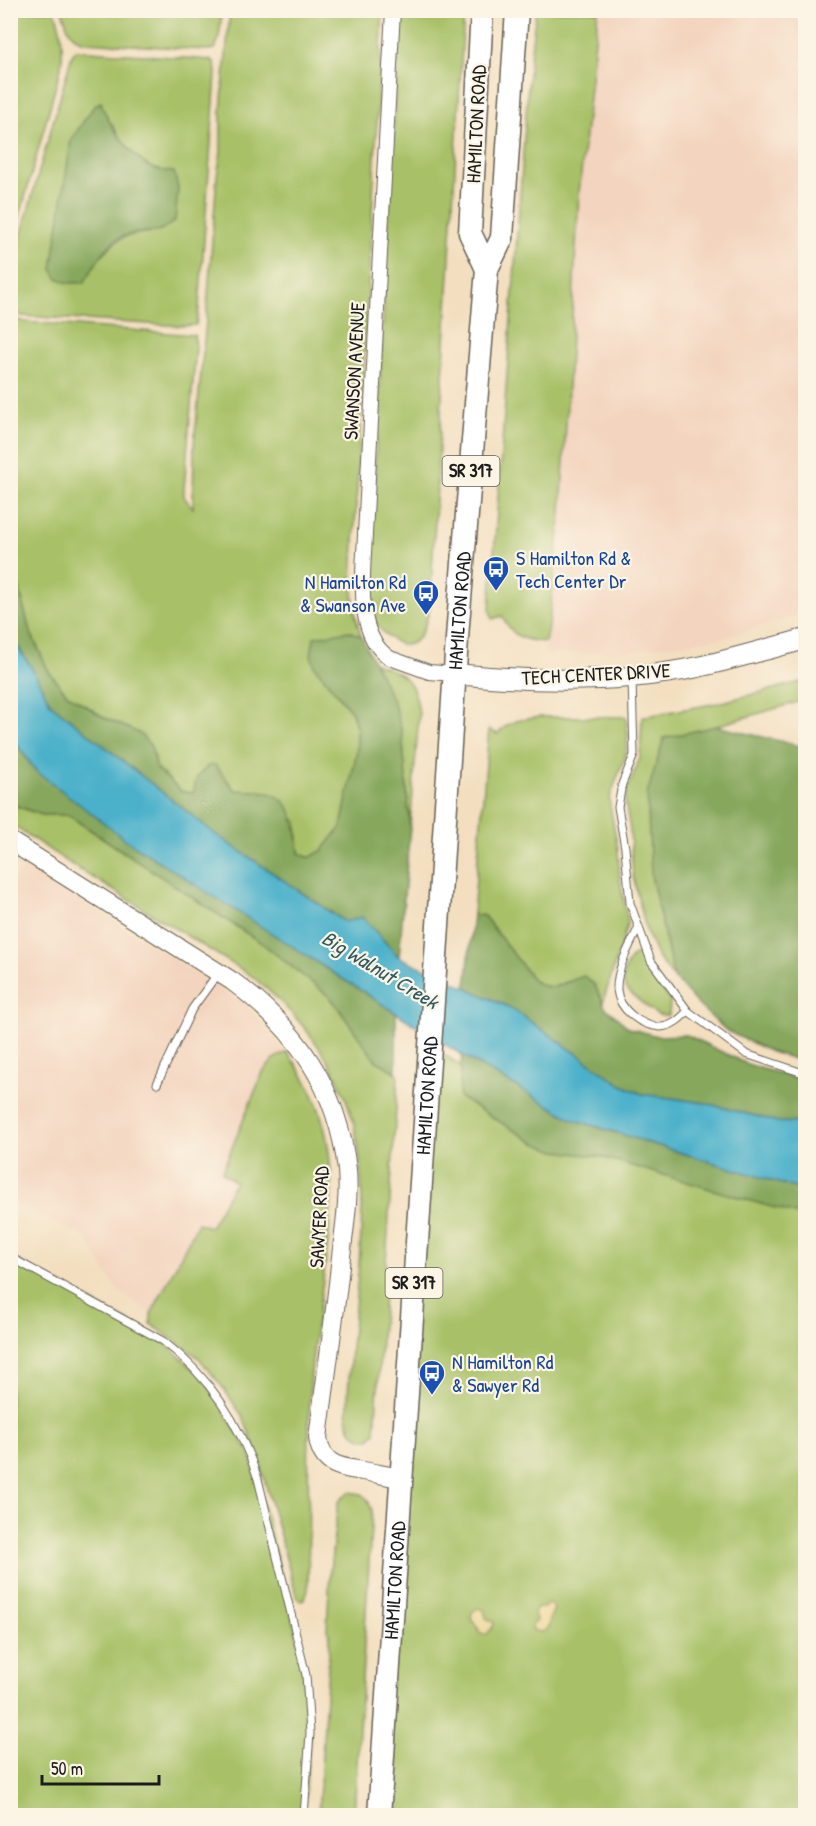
<svg xmlns="http://www.w3.org/2000/svg" width="816" height="1826" font-family="'Patrick Hand',sans-serif">
<rect width="100%" height="100%" fill="#fcf5e5"/>
<filter id="ink" filterUnits="userSpaceOnUse"><feTurbulence type="fractalNoise" baseFrequency=".0167" numOctaves="2"/><feDisplacementMap in="SourceGraphic" scale="12" xChannelSelector="R" yChannelSelector="G"/><feConvolveMatrix kernelMatrix="1 2 1 2 8 2 1 2 1" color-interpolation-filters="sRGB"/></filter>
<filter id="wash" filterUnits="userSpaceOnUse"><feTurbulence type="fractalNoise" baseFrequency=".008" numOctaves="4" result="noise"/><feDisplacementMap in="SourceGraphic" scale="24" xChannelSelector="R" yChannelSelector="G"/><feGaussianBlur stdDeviation="1.35" result="paint"/><feColorMatrix in="noise" values="0 0 0 0 0 0 0 0 0 0 0 0 0 0 0 0 0 1.4 0 .05"/><feComposite in="paint" operator="in"/></filter>
<g filter="url(#wash)">
<rect width="100%" height="100%" fill="#f3dfc0"/>
<path fill="#f3d4be" d="M598 11H805V613L728 637 630 651 545 654 561 513 579 193Z
M24 865 244 1003 287 1052 275 1058 222 1172 235 1182 210 1227 198 1223 151 1314 117 1290 85 1237 11 1202 10 886Z"/>
<path fill="#a8c167" stroke="#626e42" stroke-width="1.5" fill-rule="evenodd" d="M11 10 55 11C62 30 64 47 61 67L11 248Z
M62 11V10L222 11 219 38 215 49 206 50 85 42C67 36 68 26 62 11Z
M230 11H383L352 580 355 613 361 636 349 631 315 667 352 712 357 730V751L341 827 323 850 310 858 299 853 297 822 268 792 235 790 215 765 193 794 181 791 157 769 151 746 139 733 105 718 67 694 49 672 29 629 18 583 17 533 11 514 10 317 25 322 194 335 196 346 184 489V497L193 508 194 444 206 322 217 176 221 152V111Z
M400 11H464L430 607C425 629 416 658 390 638 383 633 375 624 373 616 369 604 369 591 369 578Z
M536 11H598L579 193 561 513 549 622 545 642C521 640 513 637 502 616L492 619 490 609 530 58Z
M76 50 211 60 215 64 216 73 199 309 196 325 181 326 22 316 13 310 11 305V271L72 55ZM105 115C119 134 136 168 161 170L162 231C127 235 121 233 98 260L71 140 83 123Z
M373 662C405 675 415 678 419 714L410 827 402 732Z
M805 681V700L716 726 663 739 651 875 674 978 658 958 647 933 633 877 630 830 625 801 627 790 640 758 642 717 718 703Z
M540 717H626L628 735 625 757 609 799 618 850 620 879 628 922 603 1002 594 984C586 983 577 980 570 981 553 983 556 995 534 981L484 916 473 914 489 729 497 734C510 720 522 719 540 717Z
M10 804 42 815H68L263 944 331 998 375 1060 396 1072 398 1077 375 1432 370 1439C359 1440 350 1433 348 1422 346 1416 348 1409 348 1403 348 1385 350 1367 351 1349 357 1278 371 1190 353 1121 336 1059 298 1013 249 974L71 864 11 824Z
M638 953 654 979 670 1000 669 1015C664 1016 664 1016 659 1015 653 1012 627 992 625 987 620 976 628 957 638 953Z
M430 1046 557 1127 805 1203V1815L379 1816Z
M287 1052C364 1147 319 1265 311 1374 306 1445 310 1517 308 1589L305 1598 301 1601 297 1598 258 1456 243 1417 224 1389 199 1358 151 1324V1314L198 1223 210 1227 235 1182 222 1172 263 1072 275 1058Z
M10 1257 163 1341 206 1381 250 1454 300 1647 310 1733 304 1815H11Z
M349 1492 362 1494 368 1500 372 1511 354 1815H318L330 1636 327 1630 330 1571 338 1502Z"/>
<path fill="#86a75c" stroke="#51623c" stroke-width="1.5" d="M101 102C107 123 131 156 150 167 156 171 166 171 174 172L178 188 175 221C154 237 149 229 127 235 107 240 94 267 84 283H68L57 278 52 269 71 140 94 106Z
M10 514 17 533 18 583 29 629 49 672 67 694 105 718 139 733 151 746 157 769 181 791 193 793 197 777 208 766 215 765 235 790C244 791 260 790 269 793 296 801 297 830 299 853L309 858 323 850 341 827 357 751V730L352 712 315 667 311 655 314 637 349 631 361 636 394 703 402 732 410 827 399 957 362 917 346 922 215 834 51 704 31 667 11 636Z
M716 726 805 747V1062L771 1052 727 1031 697 1004 674 978 651 875 647 794 664 738Z
M10 736 36 771 321 965 396 1013V1072L375 1060 331 998 263 944 68 815H42L11 804Z
M473 914 484 916 534 981C554 994 564 982 584 976L594 984 605 1007 629 1028 657 1036 687 1035 747 1064 805 1081V1123L778 1122 706 1103 642 1094 623 1086 511 1008 466 988Z
M462 1055 572 1119 805 1191V1217L602 1157 556 1151 533 1142 459 1097Z"/>
<path fill="#eeda9e" stroke="#857b5d" stroke-width="1.5" d="M548 1604 552 1605 554 1609 550 1618 549 1626 543 1632 535 1631 531 1628 536 1620 534 1612 538 1608H543Z
M478 1608 484 1610 486 1618 494 1622 493 1627 486 1635 480 1634 477 1625 471 1619 472 1612Z"/>
<path fill="#4bb1ca" stroke="#346673" stroke-width="1.5" d="M10 636 31 667 51 704 215 834 345 922 362 917 399 957 511 1008 622 1085 642 1094 706 1103 778 1122 805 1123V1191L572 1119 462 1055 130 843 36 771 11 736Z"/>
</g>
<g filter="url(#ink)">
<g fill="none" stroke-linecap="round" stroke-linejoin="round">
<g stroke="#676055" stroke-width="9">
<path id="service" d="M632 679 634 755 622 784 618 807 625 848 630 903 651 961 688 1011 746 1054 806 1074
M639 927C630 945 616 969 617 990 619 1010 641 1026 660 1027 672 1027 681 1018 688 1011
M157 1084 192 1009 218 973
M10 1257 163 1341C210 1377 240 1423 258 1479L306 1675 310 1733 304 1816"/>
</g>
<g stroke="#676055" stroke-width="16">
<path id="minor" d="M393 10 365 534C364 571 353 635 390 658L429 672 455 674"/>
</g>
<g stroke="#676055" stroke-width="20">
<path id="tertiary" d="M10 841 232 981C297 1029 338 1088 347 1170 350 1204 342 1241 339 1275 333 1329 325 1383 318 1438 322 1465 338 1467 363 1471 375 1473 388 1476 401 1478"/>
</g>
<g stroke="#676055" stroke-width="22">
<path id="secondary" d="M455 674C535 682 619 684 698 667 734 659 770 648 806 639"/>
</g>
<g stroke="#676055" stroke-width="25">
<g id="primary">
<path d="M482 10 470 233 487 269"/>
<path id="s1" d="M379 1816 458 624 487 269 502 238 517 10"/>
</g>
</g>
<use href="#service" stroke="#fff" stroke-width="7"/>
<use href="#minor" stroke="#fff" stroke-width="14"/>
<use href="#tertiary" stroke="#fff" stroke-width="18"/>
<use href="#secondary" stroke="#fff" stroke-width="20"/>
<use href="#primary" stroke="#fff" stroke-width="22"/>
</g>
</g>
<defs>
<g id="bus-pin" transform="scale(1.35)"><path d="M0 17L-7.5 6A9.5 9.5 0 1 1 7.5 6Z" fill="#1a4fb4" stroke="#fcf5e5"/><path d="M-5-6H5V4H4V6H2V4H-2V6H-4V4H-5ZM-3.5-4V0h7V-4ZM-3.5 1.2v1.5H-2V1.2ZM2 1.2v1.5H3.5V1.2Z" fill="#fff"/></g>
</defs>
<g fill-rule="evenodd">
<use href="#bus-pin" x="496" y="569"/>
<use href="#bus-pin" x="426" y="593"/>
<use href="#bus-pin" x="432" y="1373"/>
</g>
<g text-anchor="middle" stroke-width="4.5" stroke-linejoin="round" paint-order="stroke">
<g fill="#fcf5e5" stroke="#5f5d58" stroke-width="1.5">
<rect x="442.5" y="456" width="57" height="30" rx="4.5"/>
<rect x="385.5" y="1268" width="57" height="30" rx="4.5"/>
</g>
<g font-size="18" font-weight="bold" fill="#1c1c1c">
<text x="471" y="477">SR 317</text>
<text x="414" y="1289">SR 317</text>
</g>
<g font-size="20" fill="#1c1c1c" stroke="#fcf5e5">
<text transform="translate(476 124) rotate(-87)" y="7">HAMILTON ROAD</text>
<text transform="translate(354 371) rotate(-87)" y="7">SWANSON AVENUE</text>
<text dy="7" stroke="none"><textPath href="#s1" startOffset="1208">HAMILTON ROAD</textPath></text>
<text transform="translate(596 674) rotate(-3)" y="7">TECH CENTER DRIVE</text>
<text dy="7" stroke="none"><textPath href="#s1" startOffset="722">HAMILTON ROAD</textPath></text>
<text transform="translate(319 1217) rotate(-87)" y="7">SAWYER ROAD</text>
<text dy="7" stroke="none"><textPath href="#s1" startOffset="236">HAMILTON ROAD</textPath></text>
</g>
<g font-size="20" fill="#164399" stroke="#fcf5e5" text-anchor="start">
<text x="516" y="565">S Hamilton Rd &amp;<tspan x="516" dy="23">Tech Center Dr</tspan></text>
<text x="406" y="589" text-anchor="end">N Hamilton Rd<tspan x="406" dy="23">&amp; Swanson Ave</tspan></text>
<text x="452" y="1369">N Hamilton Rd<tspan x="452" dy="23">&amp; Sawyer Rd</tspan></text>
</g>
<g font-size="21" font-style="italic" fill="#2f5862" stroke="#fcf5e5">
<text transform="translate(380 970) rotate(31)" y="7">Big Walnut Creek</text>
</g>
</g>
<rect width="816" height="1826" fill="none" stroke="#fcf5e5" stroke-width="36"/>
<path d="M42 1775v9h117v-9" fill="none" stroke="#1c1c1c" stroke-width="3"/>
<text x="51" y="1775" font-size="18" fill="#1c1c1c" stroke="#fcf5e5" stroke-width="4.5" paint-order="stroke">50 m</text>
</svg>
